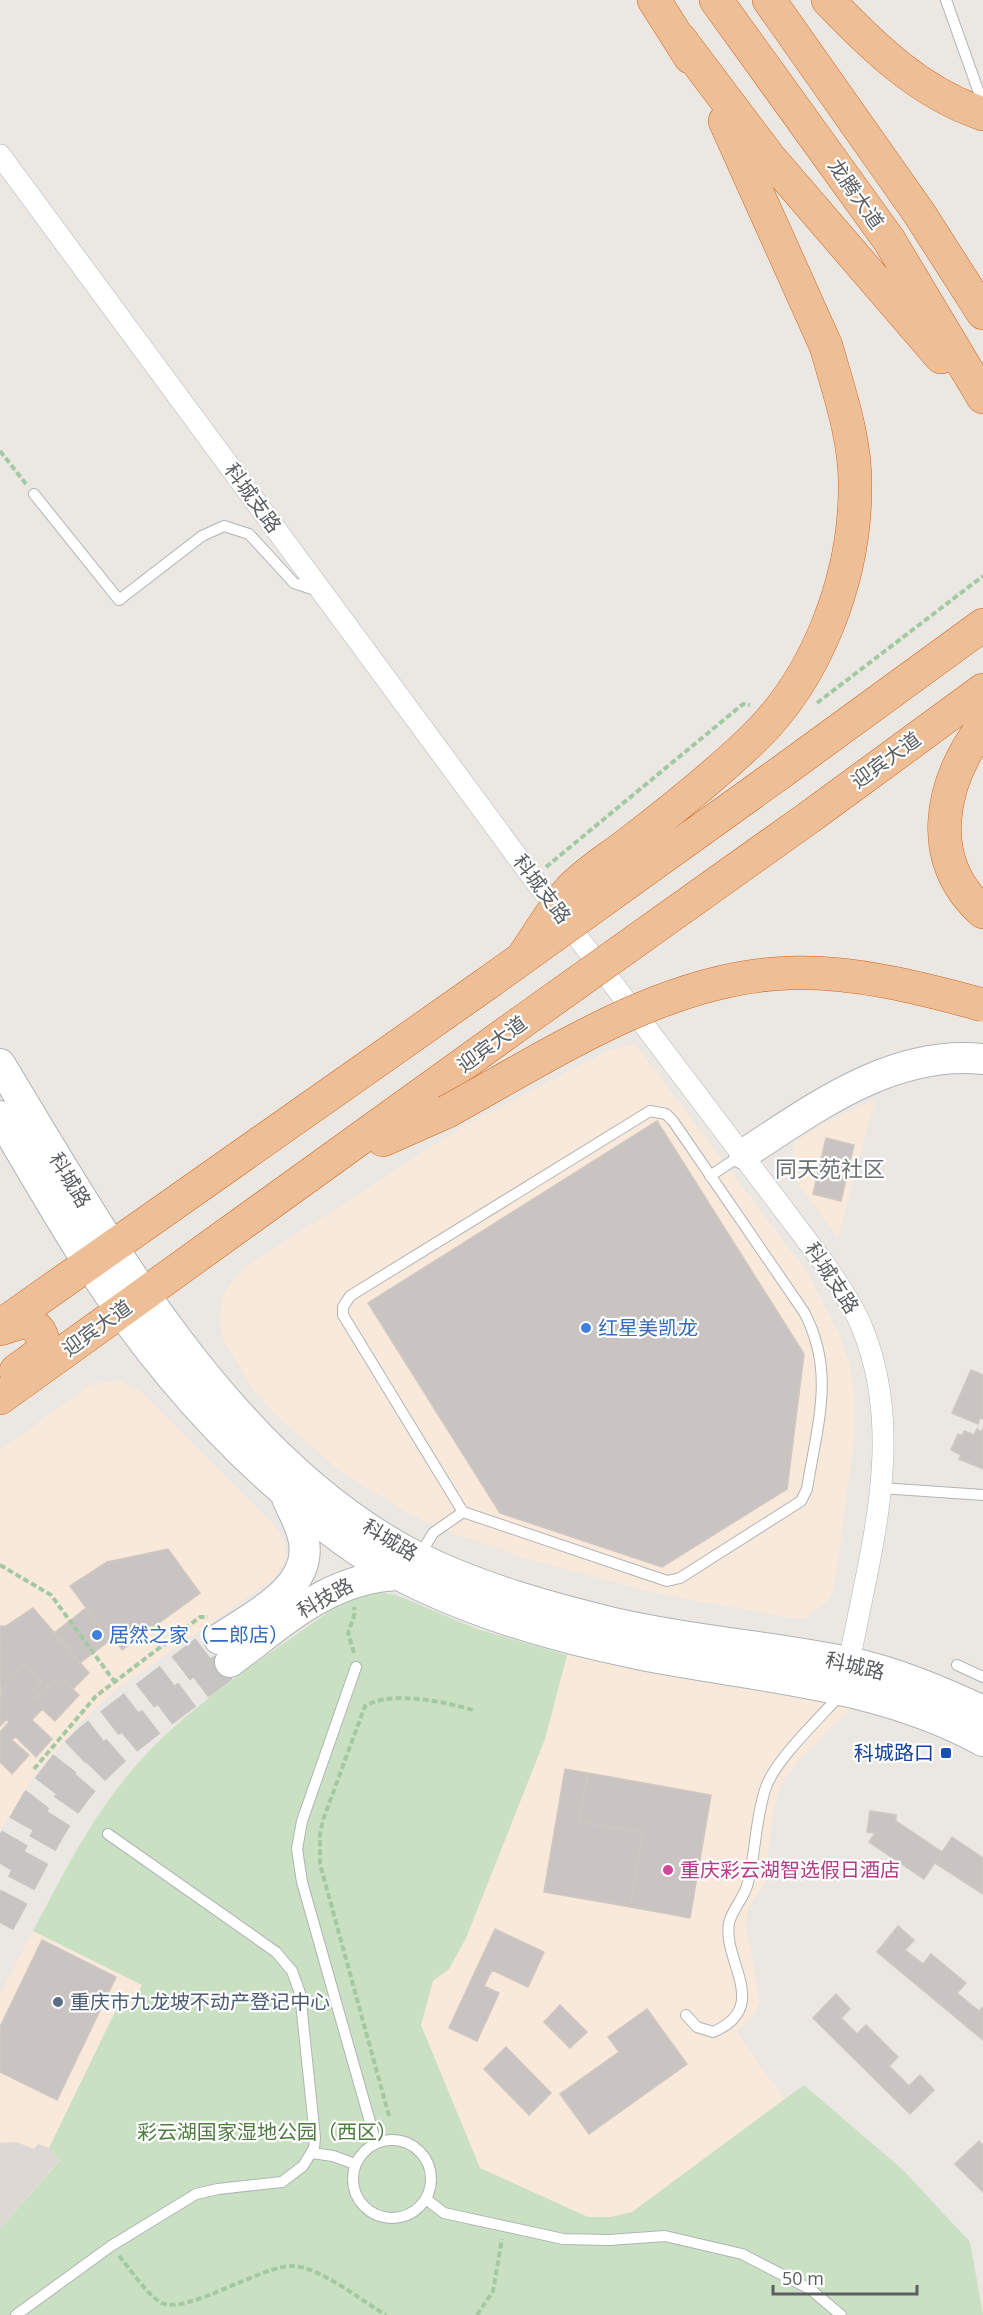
<svg xmlns="http://www.w3.org/2000/svg" width="983" height="2315" font-family="'Open Sans','Noto Sans SC',sans-serif">
<rect width="100%" height="100%" fill="#ebe7e2"/>
<path fill="#f9e9da" d="M635 1044 809 1275 839 1334 849 1361 854 1389V1443L834 1589 827 1602 805 1618H793L665 1595 534 1561 446 1531 405 1512 335 1467 277 1416 252 1388 224 1341 219 1321 222 1298 236 1276 247 1266 462 1127 607 1051Z
M875 1099 838 1238 790 1172 794 1142 830 1120Z
M118 1380 141 1391 272 1523 285 1542 286 1560 273 1579 113 1692 81 1722 36 1773 0 1831V1450L90 1385Z
M567 1655 636 1670 785 1694 850 1709 796 1763 781 1784 773 1815 765 1882 749 1908 745 1921 760 2001 755 2013 737 2032 784 2099 632 2212 611 2217H588L480 2168 421 2025 433 1981 449 1969 466 1938 545 1739Z
M33 1931 142 1985 131 2007 119 2002 49 2148 38 2144 34 2149 16 2142 0 2143V1994Z"/>
<path fill="#ded8d4" d="M16 2142 34 2149 38 2144 49 2148 60 2159 0 2229V2143Z"/>
<path fill="#cae0c2" d="M377 1592 396 1595 477 1629 567 1655 545 1739 466 1938 449 1969 433 1981 421 2025 480 2168 588 2217H611L632 2212 804 2085 903 2170 970 2242 983 2315H0V2229L60 2160 49 2148 120 2002 131 2007 142 1985 33 1931C62 1877 88 1823 128 1775 186 1705 268 1656 341 1603L358 1593Z"/>
<path fill="#c9c4c1" stroke="#cfc7c2" stroke-width="1.5" d="M657 1121 804 1354 787 1489 662 1567 500 1513 368 1303Z
M826 1138 854 1145 841 1201 813 1194Z
M971 1370 983 1375V1419L980 1418 978 1424 952 1413Z
M983 1428V1469L959 1459 961 1455 951 1450 958 1434 962 1436 964 1431 974 1435 977 1429 981 1432Z
M168 1549 200 1593 122 1650 114 1637 110 1640 70 1586 107 1562Z
M33 1608 89 1673 73 1689 65 1682 60 1687 54 1681 34 1699 30 1695 42 1682 24 1665 2 1689 5 1693 1 1697 0 1626H6Z
M86 1608 110 1640 80 1663 54 1633Z
M24 1665 42 1682 30 1695 34 1699 54 1681 60 1687 65 1682 79 1695 55 1721 42 1709 32 1720 52 1739 36 1757 16 1737 12 1740 29 1755 12 1774 0 1762V1732L9 1722 7 1719 0 1726V1696L5 1693 2 1689Z
M565 1769 588 1773 579 1821 643 1833 630 1907 544 1892Z
M588 1773 711 1795 690 1918 630 1907 643 1833 579 1821Z
M870 1811 896 1815V1821L942 1852 924 1879 869 1842 875 1833 867 1832Z
M952 1837 983 1858V1894L935 1863Z
M898 1926 914 1940 905 1950 923 1964 931 1954 966 1983 957 1993 979 2011 983 2007V2040L877 1952Z
M495 1929 544 1952 528 1987 492 1970 484 1986 499 1993 477 2041 449 2028Z
M42 1940 116 1977 57 2100 0 2072V2027Z
M836 1994 850 2009 841 2018 857 2034 866 2025 898 2057 889 2066 909 2086 920 2075 934 2090 910 2114 813 2018Z
M560 2005 587 2032 570 2048 544 2022Z
M647 2009 687 2064 589 2134 560 2094 619 2052 608 2037Z
M506 2047 551 2093 529 2115 484 2069Z
M979 2141 983 2145V2192L955 2164Z"/>
<g fill="none" stroke-linecap="round" stroke-linejoin="round">
<path stroke="#c7c5c2" stroke-width="30" stroke-dasharray="30 15" stroke-linecap="butt" d="M0 1864 36 1801 69 1758 89 1739 219 1639
M0 1923C27 1875 53 1814 91 1774 130 1733 185 1698 230 1662"/>
<g stroke="#b0b4b6" stroke-width="12">
<path id="lane" d="M946 0 978 90 983 98
M34 494 119 600 202 536 224 526 249 534 294 583 318 591
M650 1111 666 1114 673 1121 804 1312C836 1372 817 1425 807 1489L801 1501 680 1578 667 1581 463 1512 343 1315V1307L350 1296Z
M710 1176 743 1154
M881 1488 983 1495
M420 1555 433 1533 463 1512
M957 1665 983 1677
M356 1667 302 1821 297 1849 302 1882 376 2143
M686 2015 697 2027 713 2032C772 2007 722 1961 729 1923 732 1910 743 1899 747 1886 756 1854 755 1818 766 1787 776 1759 820 1718 841 1694
M353 2179a39 39 0 1 1 78 0a39 39 0 1 1-78 0Z
M312 2153 333 2156 355 2164
M426 2199 444 2213 563 2239 609 2240 665 2236 742 2254 810 2289 841 2315
M16 2315 111 2246 196 2194 218 2189 282 2182 303 2166 314 2148 315 2137 300 1993 292 1971 276 1952 108 1834"/>
</g>
<g stroke="#b0b4b6" stroke-width="22">
<path id="street" d="M0 155 533 878 824 1263C837 1283 852 1303 861 1325 909 1438 867 1559 847 1674"/>
</g>
<g stroke="#afb3b6" stroke-width="32">
<path id="secondary" d="M0 1064C105 1238 231 1464 419 1558 480 1588 548 1607 614 1623 691 1641 771 1646 848 1662 895 1672 940 1691 983 1711
M0 1116C29 1165 58 1216 89 1264 142 1346 206 1423 280 1488 316 1521 355 1553 399 1575 472 1613 558 1638 638 1654 756 1678 875 1682 983 1741
M744 1154C816 1107 892 1050 983 1059
M219 1639C251 1617 312 1589 304 1542 302 1527 293 1512 287 1498
M230 1662C284 1622 328 1578 398 1575"/>
</g>
<g stroke="#d0651d" stroke-width="34">
<path id="highway" d="M654 0 690 57
M716 0 889 240 983 397
M769 0 919 213 983 313
M828 0C873 47 920 93 983 114
M680 39 769 157 941 357
M725 121 826 346
M983 726C940 783 924 860 983 912
M780 773 983 625
M811 816 983 690
M383 1140 446 1112
M0 1326 489 982
M0 1329C7 1327 15 1323 23 1323 38 1322 49 1341 39 1353 33 1360 23 1365 16 1371
M0 1398 519 1024"/>
</g>
<path stroke="#a3c9a3" stroke-width="4" stroke-dasharray="6 3" stroke-linecap="butt" d="M0 451 26 484
M817 703 983 576
M546 867 743 704 750 705
M0 1565 51 1595 114 1681
M354 1653 348 1633 355 1613 354 1607
M34 1769 96 1696 200 1617H208
M389 2116 320 1864V1835L323 1820 365 1706C391 1690 445 1702 473 1710
M119 2256C132 2271 146 2294 162 2303 186 2315 262 2265 293 2266 320 2267 362 2301 386 2315
M477 2315 493 2291 502 2239"/>
<use href="#lane" stroke="#fff" stroke-width="10"/>
<use href="#street" stroke="#fff" stroke-width="21"/>
<use href="#secondary" stroke="#fff" stroke-width="30"/>
<use href="#highway" stroke="#eebf96" stroke-width="33"/>
<g stroke="#d0651d" stroke-width="34" stroke-linecap="butt">
<path id="highway-bridge" d="M522 958C538 936 551 911 569 891 585 873 610 858 629 843 671 811 713 777 751 741 817 679 855 578 855 488 856 439 839 392 826 346
M489 982 780 773
M519 1024 811 816
M446 1112C551 1055 667 976 790 973 855 971 921 988 983 1005"/>
</g>
<use href="#highway-bridge" stroke="#eebf96" stroke-width="33"/>
</g>
<g fill="#3f7fe0" stroke="#fff" stroke-width="2">
<circle cx="586" cy="1328" r="6"/>
<circle cx="97" cy="1635" r="6"/>
</g>
<rect fill="#1a4fb4" stroke="#fff" stroke-width="2" x="940" y="1747" width="12" height="12" rx="3"/>
<circle fill="#d1479c" stroke="#fff" stroke-width="2" cx="668" cy="1870" r="6"/>
<circle fill="#5c6f8a" stroke="#fff" stroke-width="2" cx="58" cy="2002" r="6"/>
<g text-anchor="middle" stroke-width="4.5" stroke-linejoin="round" paint-order="stroke">
<g font-size="20" fill="#5b5f61" stroke="#fff">
<text transform="translate(856 194) rotate(55)" y="7">龙腾大道</text>
<text transform="translate(253 498) rotate(54)" y="7">科城支路</text>
<text transform="translate(886 760) rotate(-36)" y="7">迎宾大道</text>
<text transform="translate(542 889) rotate(53)" y="7">科城支路</text>
<text transform="translate(492 1044) rotate(-36)" y="7">迎宾大道</text>
<text transform="translate(70 1180) rotate(59)" y="7">科城路</text>
<text transform="translate(832 1278) rotate(57)" y="7">科城支路</text>
<text transform="translate(97 1328) rotate(-36)" y="7">迎宾大道</text>
<text transform="translate(390 1540) rotate(31)" y="7">科城路</text>
<text transform="translate(325 1598) rotate(-29)" y="7">科技路</text>
<text transform="translate(855 1666) rotate(13)" y="7">科城路</text>
</g>
<g font-size="20" fill="#366cbe" stroke="#fff" text-anchor="start">
<text x="598" y="1335">红星美凯龙</text>
<text x="109" y="1642">居然之家（二郎店）</text>
</g>
<g font-size="20" fill="#164399" stroke="#fff" text-anchor="end">
<text x="934" y="1760">科城路口</text>
</g>
<g font-size="20" fill="#b23c85" stroke="#fff" text-anchor="start">
<text x="680" y="1877">重庆彩云湖智选假日酒店</text>
</g>
<g font-size="20" fill="#4e5e75" stroke="#fff" text-anchor="start">
<text x="70" y="2009">重庆市九龙坡不动产登记中心</text>
</g>
<g font-size="20" fill="#4d7c3f" stroke="#fff">
<text x="267" y="2139">彩云湖国家湿地公园（西区）</text>
</g>
<g font-size="22" fill="#6c7173" stroke="#fff">
<text x="830" y="1177">同天苑社区</text>
</g>
</g>
<path d="M773 2285v9h144v-9" fill="none" stroke="#5b5f61" stroke-width="3"/>
<text x="782" y="2285" font-size="18" fill="#5b5f61" stroke="#ffffff" stroke-width="4.5" paint-order="stroke">50 m</text>
</svg>
